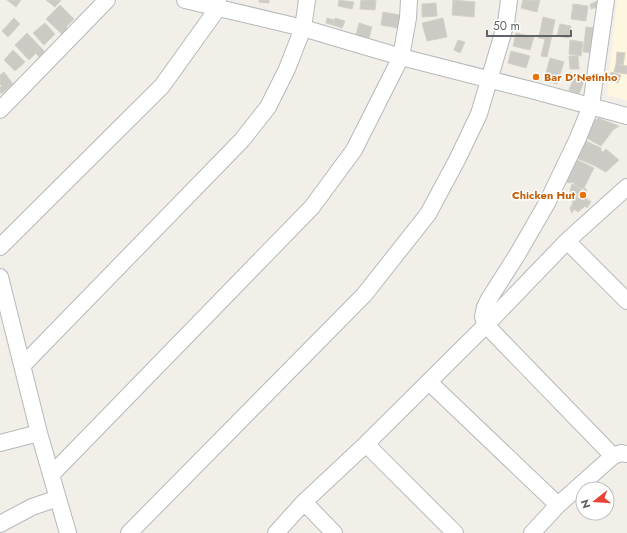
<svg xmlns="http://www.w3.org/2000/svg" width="627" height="533" font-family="Jost,sans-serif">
<rect width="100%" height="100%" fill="#f1efe8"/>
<path fill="#fef7e0" d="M617 0H627V100L607 95Z"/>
<path fill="#cccac5" stroke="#d6d1c6" d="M7 0H21L16 7Z
M46 0H61L55 7Z
M259 0H269V3L259 2Z
M339 0 354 2 352 9 338 6Z
M361 0H376L375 10 360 9Z
M453 0 475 2 474 17 452 15Z
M523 0H540L537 12 521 8Z
M598 1 600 6 591 9 590 4Z
M436 3 437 16 422 17V4Z
M573 4 588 6 586 21 571 19Z
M60 5 74 19 66 27 71 32 66 38 46 19Z
M383 12 400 15 398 28 381 25Z
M543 17 555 20 552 35 540 32Z
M14 18 20 24 8 37 2 31Z
M327 18 334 20 333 25 326 23Z
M335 18 345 21 342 28 333 25Z
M443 18 447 37 427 41 422 23Z
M45 23 55 34 44 45 33 33Z
M359 23 372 27 369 38 356 35Z
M560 24 571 26 569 38 557 36Z
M586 27 597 28 595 53 583 52Z
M540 32 552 35 547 57 541 56 545 39 538 38Z
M27 33 45 52 39 57 36 53 29 60 15 45Z
M516 33 534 37 530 50 513 46Z
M458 40 465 42 460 53 454 50Z
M570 40 583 42 581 56 569 54Z
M13 50 25 62 15 71 4 60Z
M511 51 530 56 526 68 508 63Z
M617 52 625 53 623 65 616 64Z
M569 56H578L579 69H570Z
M550 58 564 62 557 84 544 80Z
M616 64 627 66V74L614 72Z
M4 72 13 84 1 94 0 87 2 86 0 84V75Z
M611 72 621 75 618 83 609 79Z
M574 77 584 81 579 94 569 90Z
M598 118 619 126 613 130 601 146 581 135 594 120H596Z
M579 138 601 148V151L603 152 606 149 619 160 606 172 595 166 574 157Z
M573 158 594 168 584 188 582 189 574 185V183L572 182 571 183 566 182 568 180 563 178Z
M572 184 583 191 585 188 587 190 582 198 579 195 577 197 575 196H572L573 195 572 193 573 192H571L570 190Z
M574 197 584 199 585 198 588 199V201H591L587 208 585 206 578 212 574 209 572 213 570 208 573 203 572 201Z"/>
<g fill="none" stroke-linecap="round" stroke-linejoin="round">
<g stroke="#b5b8bc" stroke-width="18">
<path id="minor" d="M185 0 303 28 401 57 535 91 627 116
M606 0 591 106 578 138 547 203 517 255 489 299 485 307 483 317 486 325 613 456
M0 110 107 0
M567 241 627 301
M0 247 162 86 218 8V0
M0 277 39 433 68 533
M23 365 242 140 268 107 287 69 303 28 307 0
M429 382 558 505
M0 443 39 433
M366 444 455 533
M52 474 312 207 354 150 401 57 408 18 409 0
M304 502 334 533
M0 524 32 507 58 498
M129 533 364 295 428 214 457 160 479 114 506 23 509 0
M276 533 304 502 366 444 486 325 567 241 627 187
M532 533 558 505 613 456 621 453 627 454"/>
</g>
<use href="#minor" stroke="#fff" stroke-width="16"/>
</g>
<g fill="#e8710a" stroke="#fff" stroke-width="1.5">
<circle cx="536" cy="77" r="4"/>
<circle cx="583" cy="195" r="4"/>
</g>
<g text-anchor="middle" stroke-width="3" stroke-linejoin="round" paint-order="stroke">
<g font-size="11" font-weight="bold" fill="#c56008" stroke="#fff" text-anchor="start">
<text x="544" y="81">Bar D’Netinho</text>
<text x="575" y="199" text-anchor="end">Chicken Hut</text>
</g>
</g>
<g transform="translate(595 501) rotate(253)"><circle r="19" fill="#ffffff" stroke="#bfc1c3"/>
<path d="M0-3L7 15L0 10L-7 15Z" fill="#ea4335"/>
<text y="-6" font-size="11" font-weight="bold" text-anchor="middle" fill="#5f6368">N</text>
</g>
<path d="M487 30v6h84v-6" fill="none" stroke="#5f6368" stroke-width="2"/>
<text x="493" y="30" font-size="12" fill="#5f6368" stroke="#ffffff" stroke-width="3" paint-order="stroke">50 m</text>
</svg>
